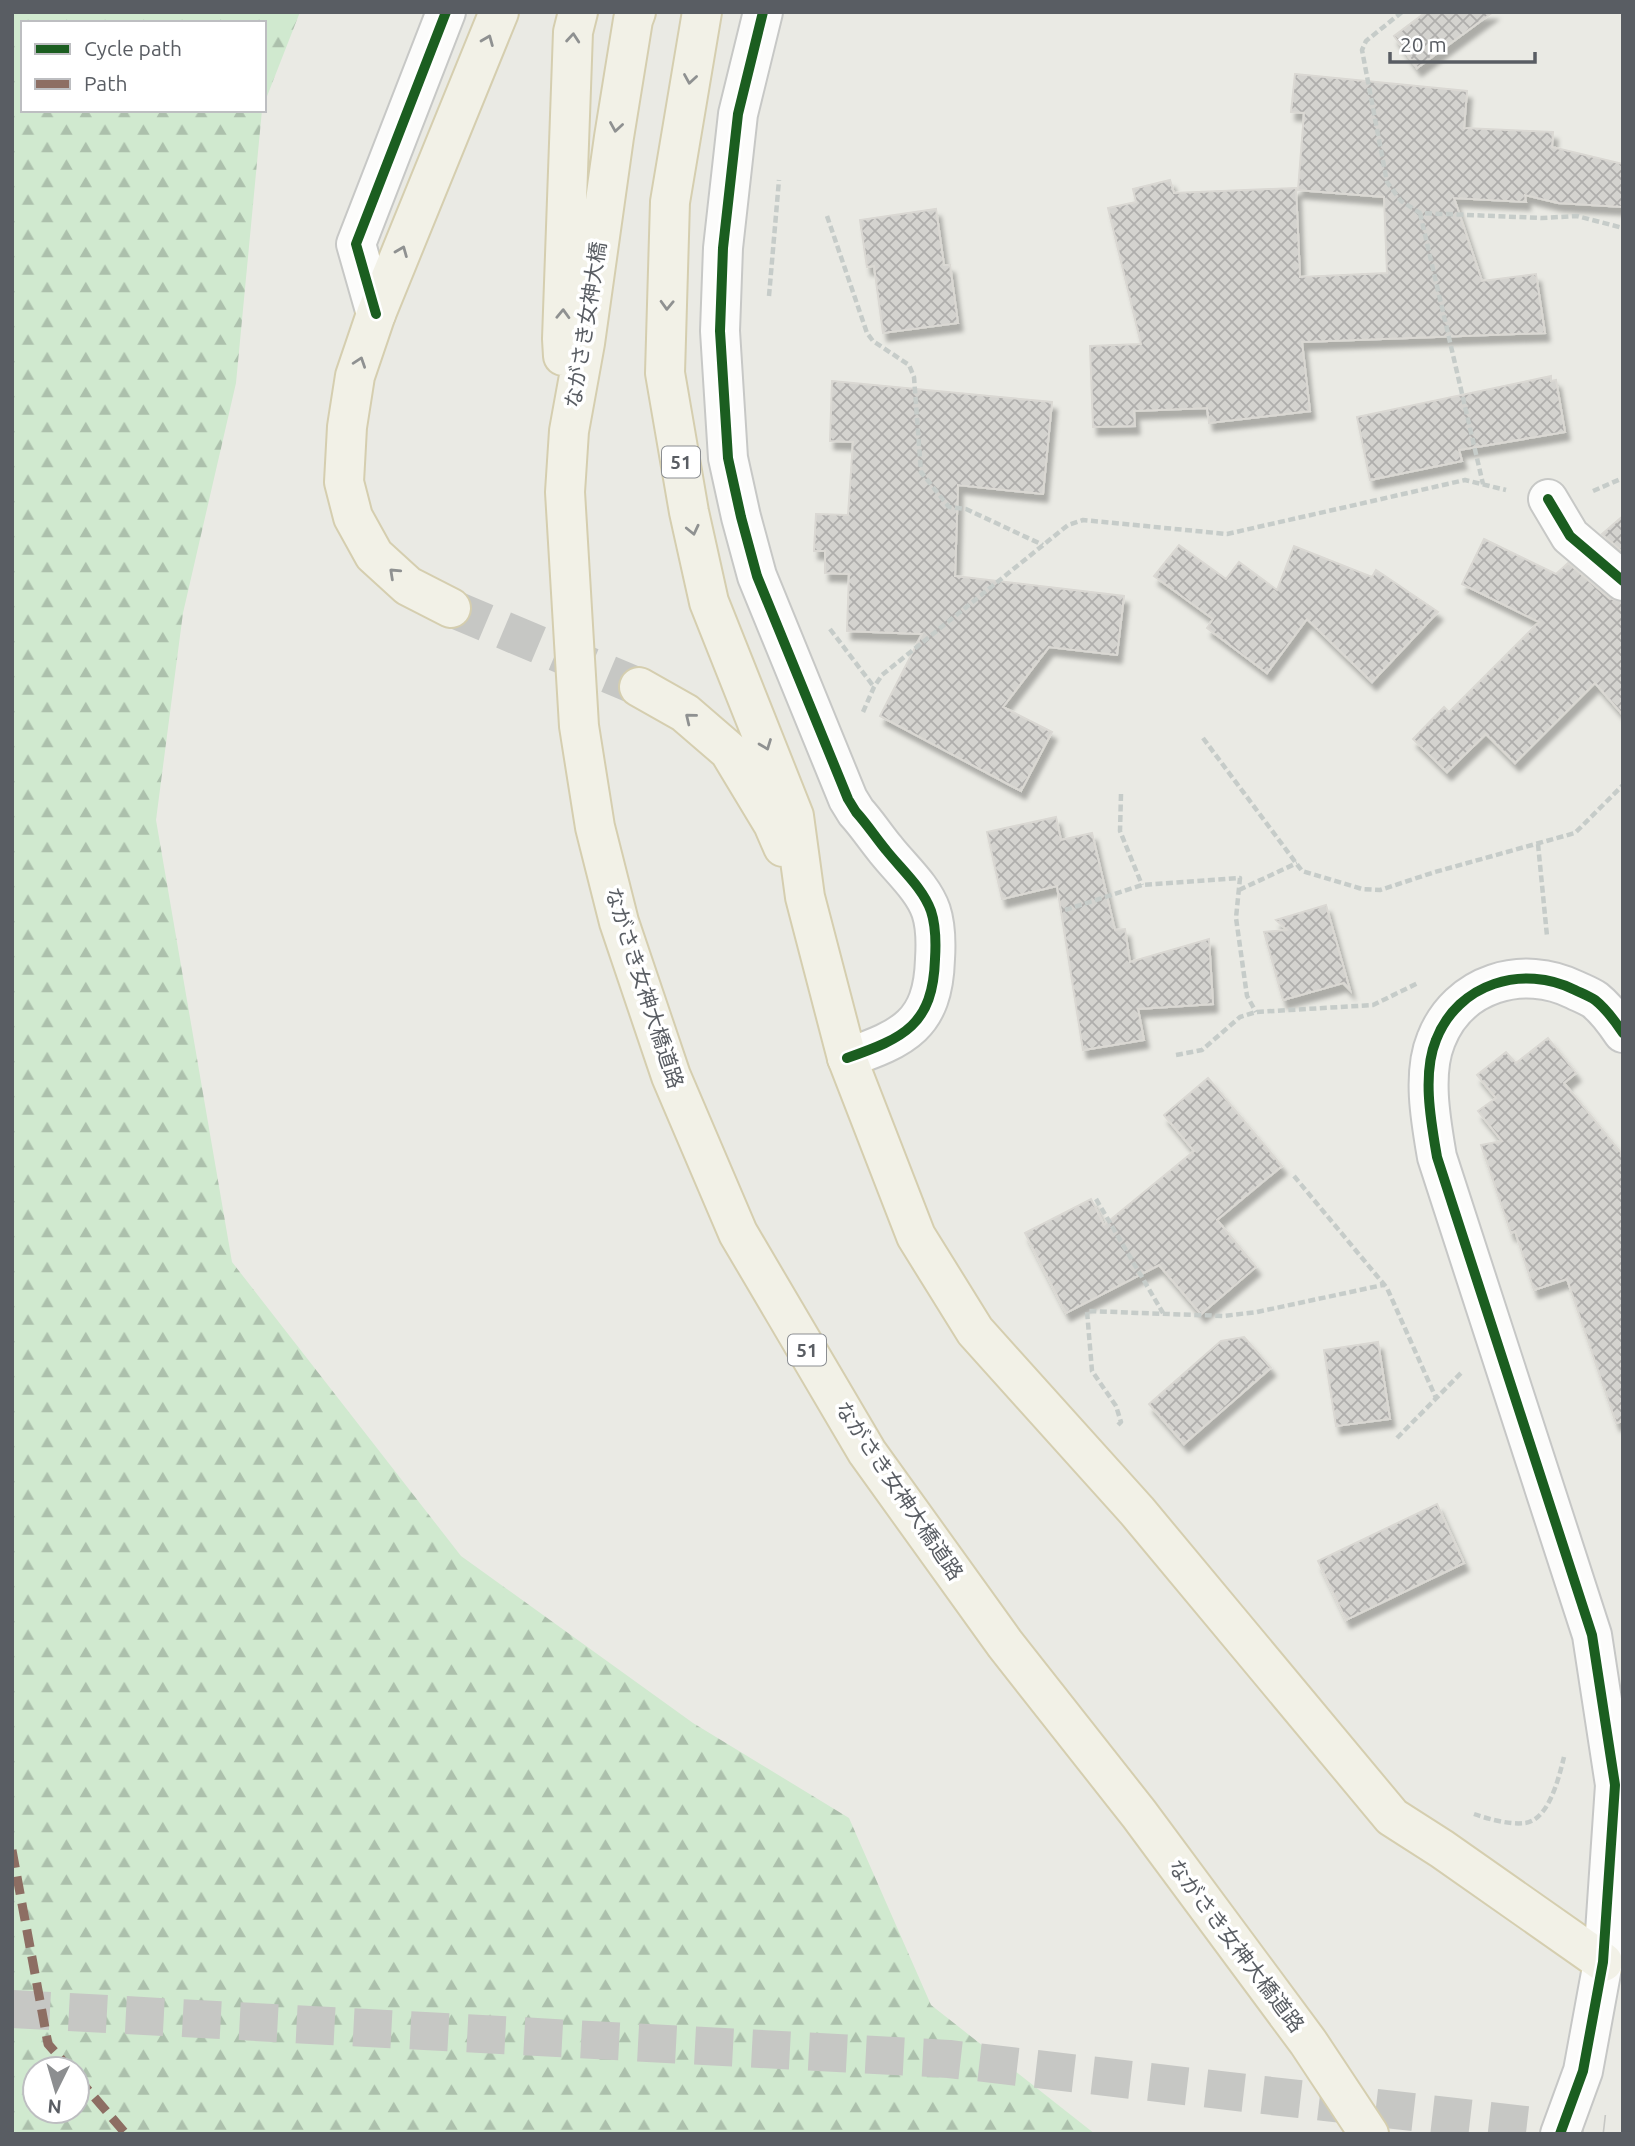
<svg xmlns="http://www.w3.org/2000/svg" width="1635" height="2146" font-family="Ubuntu,'Noto Sans JP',sans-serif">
<defs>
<pattern id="forest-firs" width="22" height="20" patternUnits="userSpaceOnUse" patternTransform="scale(1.75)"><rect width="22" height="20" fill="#d0e9cf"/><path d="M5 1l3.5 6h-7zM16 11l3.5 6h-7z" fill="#acc0ac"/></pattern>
<pattern id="building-cross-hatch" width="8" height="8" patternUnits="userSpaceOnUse" patternTransform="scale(1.75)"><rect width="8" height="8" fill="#d4d3cf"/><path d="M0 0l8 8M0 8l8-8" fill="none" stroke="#afaeac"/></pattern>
<filter id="shadow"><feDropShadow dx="4.5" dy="8" stdDeviation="2" flood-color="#0004"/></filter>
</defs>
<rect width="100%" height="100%" fill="#eaeae4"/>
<path fill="url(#forest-firs)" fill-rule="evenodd" d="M12 12H300L264 104V23H23V110H262L236 383 183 613 156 820 232 1262 461 1556 693 1723 849 1818 931 2005 1095 2134H12ZM35 2069H77V2111H35Z"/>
<path fill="url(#building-cross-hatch)" stroke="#dad8d3" stroke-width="2" filter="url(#shadow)" d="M1426 12H1493L1417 68 1394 36Z
M1295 74 1467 91 1464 128 1553 132 1552 147 1623 164V207L1558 203 1525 195 1526 202 1454 198 1482 281 1536 274 1545 333 1302 342 1310 411 1209 423 1207 408 1134 411 1135 426 1093 427 1090 346 1141 344 1108 208 1136 202 1133 189 1170 180 1174 193 1296 188 1300 277 1387 273 1384 197 1298 190 1304 113 1291 112Z
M936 209 944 265H950L958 323 883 333 874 266 867 267 860 220Z
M1551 376V381L1556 380 1565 432 1459 450 1462 461 1370 480 1357 417Z
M832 381 1052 402 1043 494 958 485 955 576 1124 596 1117 655 1049 647 1003 707 1052 732 1021 791 880 716 922 634 847 631 849 574 825 573V551H814L816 514 848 515 853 442 830 441Z
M1623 516V552L1602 534Z
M1484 539 1556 574 1568 563 1609 598 1623 602V715L1595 683 1515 763 1486 734 1447 772 1413 739 1444 707 1449 712 1539 622 1462 584Z
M1179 545 1226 579 1239 562 1277 590 1294 546 1372 577 1376 570 1438 612 1372 682 1307 619 1267 673 1207 628 1213 619 1154 576Z
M1056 817 1061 840 1092 833 1115 930 1125 929 1130 962 1209 939 1213 1004 1138 1009 1144 1040 1083 1050 1057 886 1002 899 987 832Z
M1326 905 1350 990 1343 983 1283 1000 1264 932 1287 930 1276 920Z
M1548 1038 1576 1073 1564 1083 1623 1155V1421L1616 1423 1567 1279 1534 1290 1515 1231 1511 1233 1481 1145 1502 1141 1478 1111 1496 1098 1477 1075 1506 1052 1516 1063Z
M1208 1078 1282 1166 1217 1220 1256 1267 1201 1314 1159 1265 1066 1313 1025 1233 1091 1199 1104 1225 1194 1151 1164 1115Z
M1244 1337 1271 1368 1184 1444 1149 1404 1221 1341Z
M1378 1342 1390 1419 1336 1426 1324 1350Z
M1437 1504 1464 1563 1346 1620 1318 1561Z"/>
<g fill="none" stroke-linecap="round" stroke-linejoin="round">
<path stroke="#c6c7c4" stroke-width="38" stroke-dasharray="38 19" stroke-linecap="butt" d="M12 2009 949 2059 1604 2134"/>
<path stroke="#c6c7c4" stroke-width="38" stroke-dasharray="38 19" stroke-linecap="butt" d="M451 608 639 687"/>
<g stroke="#c7c8c6" stroke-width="42">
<path id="street" d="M763 12 738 114 723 248 720 331 728 458 741 517 757 576 848 799 856 812C867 824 876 838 886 850 901 869 923 888 931 911 936 926 936 943 935 959 933 1025 904 1038 847 1058
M376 314 356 244 446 12
M1548 499 1570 536 1623 581"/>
</g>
<g stroke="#c6c7c6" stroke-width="42">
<path id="secondary" d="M1560 2134 1583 2071 1603 1962 1615 1785 1592 1635 1437 1157C1431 1122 1422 1074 1436 1040 1458 983 1523 964 1575 990 1581 993 1589 996 1595 1000 1605 1008 1615 1021 1623 1033"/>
</g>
<g stroke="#d5ceaf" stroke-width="42">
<path id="primary" d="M636 12 633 20 614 137 585 343 569 431 565 492 579 726 595 827 619 922 671 1076 738 1233 867 1452 1005 1644 1139 1814 1308 2042 1369 2134
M702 12 670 202 665 373 689 512 709 602 794 816 805 897 847 1058 916 1236 975 1331 1137 1511 1392 1817 1442 1849 1603 1962
M563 356 562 339 573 32 578 12
M451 608 408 586 374 555 353 517 344 482 347 427 355 376 376 314 499 12
M639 687 685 713 729 751 773 824 783 847"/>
</g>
<path stroke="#c6ccc9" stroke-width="4.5" stroke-dasharray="7 3.5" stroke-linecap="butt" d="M1402 12 1366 41 1362 50 1387 182 1401 201 1420 213 1542 218 1577 216 1623 228
M1420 213 1483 484
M827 216 867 333 873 341 909 365 914 377 921 472 949 507 966 509 1043 545
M769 296 779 180
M1593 491 1623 478
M830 629 874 687
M863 712 874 687 882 675 1068 525 1083 520 1227 534 1465 480 1506 490
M1203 738 1302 871 1362 889 1380 890 1435 872 1575 833 1623 785
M1121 794 1120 831 1142 885
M1538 844 1547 936
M1239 890 1297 863
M1065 910 1142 885 1240 878 1236 918 1247 996 1256 1012
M1176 1055 1202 1050 1240 1017 1256 1012 1373 1005 1418 983
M1294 1176 1387 1288 1436 1398
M1096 1199 1163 1313
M1118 1425 1121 1422 1116 1406 1092 1371 1087 1311 1223 1316 1257 1312 1383 1285
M1397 1438 1461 1373
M1474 1814C1488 1819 1510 1825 1525 1823 1549 1820 1559 1777 1564 1757"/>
<use href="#street" stroke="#fcfcfb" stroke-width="38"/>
<use href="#secondary" stroke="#fcfcfb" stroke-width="38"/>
<use href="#primary" stroke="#f2f1e7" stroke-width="38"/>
<path stroke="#8d6e63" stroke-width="9" stroke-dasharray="18 9" stroke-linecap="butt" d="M12 1850 48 2044 70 2069
M77 2077 126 2134"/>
<g stroke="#fff" stroke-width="15">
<path id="cycleway" d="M763 12 738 114 723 248 720 331 728 458 741 517 757 576 848 799 856 812C867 824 876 838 886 850 901 869 923 888 931 911 936 926 936 943 935 959 933 1025 904 1038 847 1058
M376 314 356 244 446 12
M1548 499 1570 536 1623 581
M1560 2134 1583 2071 1603 1962 1615 1785 1592 1635 1437 1157C1431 1122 1422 1074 1436 1040 1458 983 1523 964 1575 990 1581 993 1589 996 1595 1000 1605 1008 1615 1021 1623 1033"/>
</g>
<use href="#cycleway" stroke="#1b5e20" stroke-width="10"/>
</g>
<defs><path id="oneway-chevron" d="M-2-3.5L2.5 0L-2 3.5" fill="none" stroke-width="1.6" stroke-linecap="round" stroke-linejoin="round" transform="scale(1.75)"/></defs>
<g stroke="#8f9191">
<use href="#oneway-chevron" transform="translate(573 38) rotate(-85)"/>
<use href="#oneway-chevron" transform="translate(488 40) rotate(-68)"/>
<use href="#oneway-chevron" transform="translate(690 79) rotate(99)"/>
<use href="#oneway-chevron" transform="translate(616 127) rotate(99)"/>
<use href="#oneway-chevron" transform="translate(402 251) rotate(-68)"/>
<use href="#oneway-chevron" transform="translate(667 305) rotate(92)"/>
<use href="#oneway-chevron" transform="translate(563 314) rotate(-88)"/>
<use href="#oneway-chevron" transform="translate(360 362) rotate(-71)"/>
<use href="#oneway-chevron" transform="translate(693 530) rotate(77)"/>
<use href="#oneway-chevron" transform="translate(394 573) rotate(-137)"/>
<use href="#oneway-chevron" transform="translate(690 718) rotate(-141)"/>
<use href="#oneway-chevron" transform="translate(766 745) rotate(69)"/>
</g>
<g text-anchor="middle" stroke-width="7" stroke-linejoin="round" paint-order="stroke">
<g fill="#fff" stroke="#8b8e92" stroke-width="2">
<rect x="662" y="446.5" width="38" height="31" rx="5"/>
<rect x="788" y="1334.5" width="38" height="31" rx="5"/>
</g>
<g font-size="19" font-weight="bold" fill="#595d63">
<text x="681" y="469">51</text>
<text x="807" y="1357">51</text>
</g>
<g font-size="21" fill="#595d63" stroke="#fff">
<text transform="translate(586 325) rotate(-81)" y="7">ながさき女神大橋</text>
<text transform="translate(644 988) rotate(72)" y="7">ながさき女神大橋道路</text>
<text transform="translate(899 1491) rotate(56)" y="7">ながさき女神大橋道路</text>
<text transform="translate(1236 1946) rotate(53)" y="7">ながさき女神大橋道路</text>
</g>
</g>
<rect width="1635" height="2146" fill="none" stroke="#595d63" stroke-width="28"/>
<rect x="21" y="21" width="245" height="91" fill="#ffffff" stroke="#bdbec1" stroke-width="2"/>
<rect x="35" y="44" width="35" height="10" fill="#1b5e20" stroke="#bdbec1" stroke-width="2"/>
<text x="84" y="56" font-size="21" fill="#595d63">Cycle path</text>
<rect x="35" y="79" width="35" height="10" fill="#8d6e63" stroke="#bdbec1" stroke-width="2"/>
<text x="84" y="91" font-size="21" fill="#595d63">Path</text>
<g transform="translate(56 2090) rotate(185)"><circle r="33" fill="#ffffff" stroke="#bdbec1" stroke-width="2"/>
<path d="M0-5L12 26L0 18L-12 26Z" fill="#8c8e90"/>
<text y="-10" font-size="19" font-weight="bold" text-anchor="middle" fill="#595d63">N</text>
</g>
<path d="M1390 52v10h145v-10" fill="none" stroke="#595d63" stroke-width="3.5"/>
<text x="1400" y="52" font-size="21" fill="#595d63" stroke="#ffffff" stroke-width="5" paint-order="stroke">20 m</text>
</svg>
